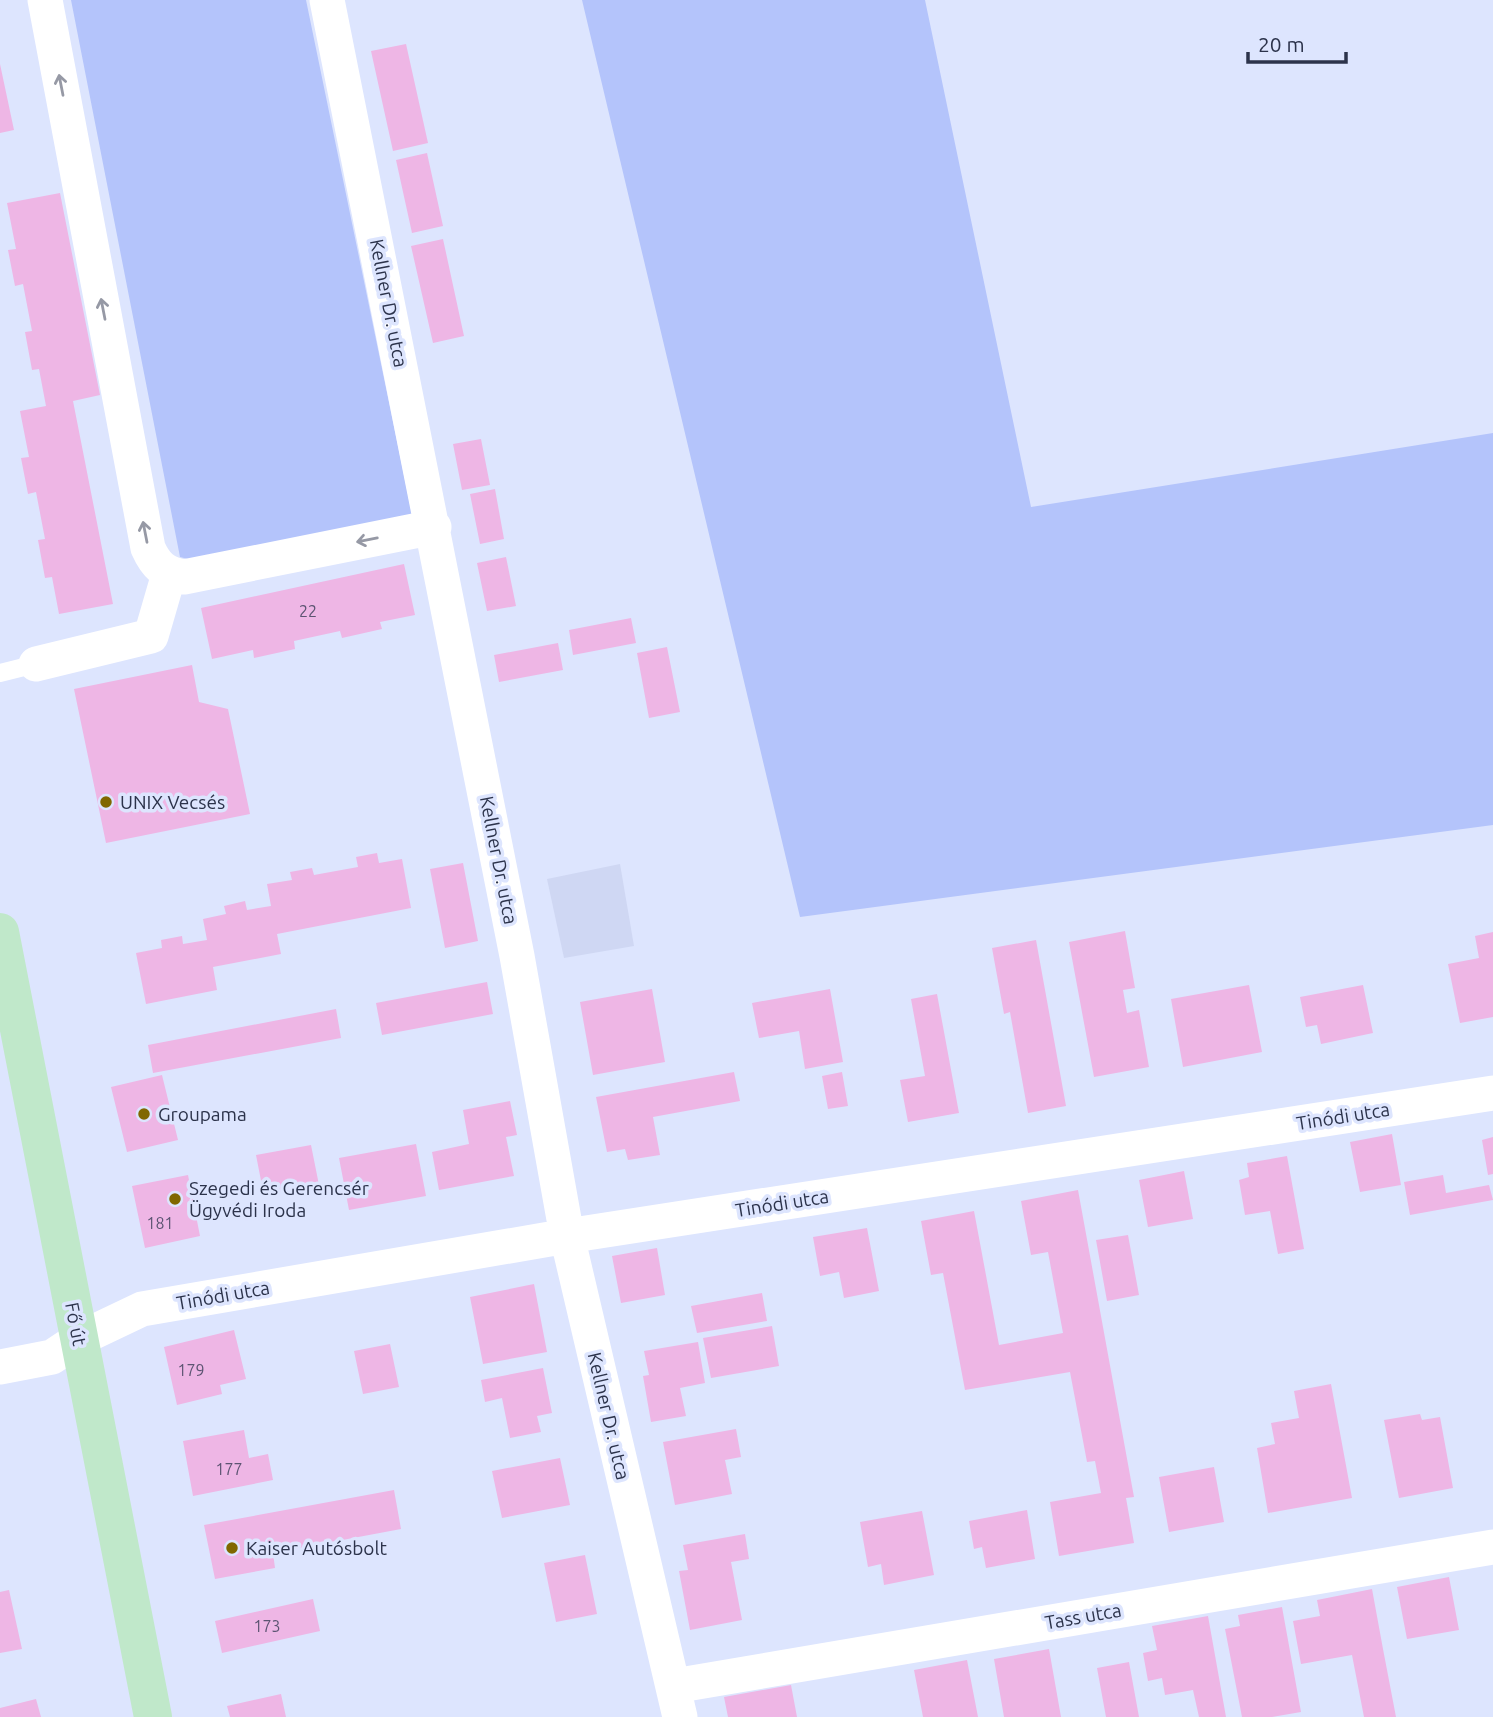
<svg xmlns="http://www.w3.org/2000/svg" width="1493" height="1717" font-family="Ubuntu,sans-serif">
<rect width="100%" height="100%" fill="#dde5fe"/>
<path fill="#cfd7f3" d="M620 864 634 946 564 958 547 879Z"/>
<path fill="#b4c4fb" d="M71 0H306L413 519 200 562 180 557Z
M582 0H925L1031 507 1493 433V825L800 917Z"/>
<path fill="#eeb6e5" d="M406 44 428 143 393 151 371 51Z
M0 64 14 130 0 133Z
M427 153 443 226 412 233 396 160Z
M60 193 100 395 73 401 113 604 59 614 52 577 45 578 38 540 45 539 36 492 28 494 21 458 29 457 20 411 46 406 39 369 32 370 25 332 32 331 23 284 15 286 8 250 16 249 7 203Z
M443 239 464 336 433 343 411 246Z
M481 439 490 485 462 490 453 444Z
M495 489 504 539 480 544 470 494Z
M506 557 516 606 487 611 477 563Z
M404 564 415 615 380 622 382 629 342 638 340 631 294 641 295 649 254 658 253 650 212 659 201 608Z
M631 618 636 643 573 655 569 630Z
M558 643 563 670 499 682 494 655Z
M667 647 680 712 649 718 637 653Z
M192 665 199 702 228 709 250 814 106 843 74 689Z
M377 853 379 863 402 859 411 908 277 934 281 954 213 967 217 990 146 1004 136 953 162 948 161 940 182 936 183 944 207 940 203 919 226 914 224 906 245 901 247 910 271 906 267 884 292 880 290 872 312 868 314 875 358 867 356 857Z
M463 863 478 941 445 948 430 869Z
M1125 931 1135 988 1123 990 1127 1013 1139 1010 1149 1067 1094 1077 1069 942Z
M1493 932V1017L1460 1023 1448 964 1479 958 1475 936Z
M1036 940 1066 1106 1028 1113 1010 1012 1004 1014 992 948Z
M487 982 493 1014 382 1035 376 1003Z
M1249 985 1262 1052 1183 1067 1171 999Z
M1363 985 1373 1033 1321 1044 1317 1025 1306 1027 1300 997Z
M652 989 665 1062 593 1075 580 1002Z
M830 989 843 1062 805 1069 799 1031 759 1038 752 1003Z
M937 994 959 1113 908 1122 900 1080 925 1076 911 999Z
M336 1009 341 1038 153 1073 148 1045Z
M734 1072 740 1101 653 1117 660 1155 628 1160 625 1149 607 1152 596 1097Z
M842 1072 848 1106 828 1109 822 1076Z
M162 1075 178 1140 127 1152 111 1087Z
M510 1101 517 1135 506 1137 514 1176 439 1190 432 1152 469 1144 463 1110Z
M1392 1134 1401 1185 1360 1192 1350 1142Z
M1493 1137V1174L1488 1175 1482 1140Z
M416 1144 426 1196 349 1210 339 1158Z
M311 1145 319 1185 264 1196 256 1155Z
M1287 1156 1304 1249 1278 1254 1270 1211 1245 1215 1239 1180 1249 1177 1247 1163Z
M1184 1171 1193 1219 1148 1227 1139 1180Z
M188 1175 200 1236 145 1248 132 1186Z
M1443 1175 1446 1193 1489 1185 1493 1200 1410 1215 1404 1182Z
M1078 1190 1134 1497 1126 1498 1134 1543 1059 1556 1050 1502 1101 1493 1095 1461 1087 1462 1070 1372 965 1390 943 1273 931 1275 921 1221 974 1211 999 1345 1063 1333 1048 1252 1031 1255 1021 1201Z
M867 1228 879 1291 844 1298 839 1272 820 1276 813 1237Z
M1128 1235 1139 1295 1107 1301 1096 1240Z
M657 1248 665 1295 621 1303 612 1256Z
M534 1284 547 1352 483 1364 470 1297Z
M762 1293 767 1321 697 1333 691 1306Z
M772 1326 779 1366 711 1378 703 1338Z
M234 1330 246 1379 220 1385 222 1394 177 1405 164 1347Z
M698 1342 705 1383 680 1388 686 1416 651 1422 643 1376 649 1375 644 1351Z
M390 1344 399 1387 363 1394 354 1351Z
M543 1368 552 1413 537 1416 541 1432 510 1438 502 1398 485 1402 481 1380Z
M1331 1384 1352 1498 1268 1513 1257 1448 1275 1444 1271 1423 1299 1418 1294 1391Z
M1420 1414 1422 1420 1440 1417 1453 1488 1399 1498 1384 1420Z
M736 1429 741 1457 725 1460 732 1494 675 1505 663 1442Z
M244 1430 249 1458 268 1454 273 1480 193 1496 183 1441Z
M560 1458 570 1505 502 1518 492 1471Z
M1214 1467 1224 1522 1169 1532 1159 1477Z
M394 1490 401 1529 273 1553 275 1568 215 1579 204 1525Z
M1027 1510 1035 1559 986 1568 982 1547 974 1549 969 1521Z
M922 1511 934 1575 884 1585 881 1564 868 1567 860 1522Z
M745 1534 749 1559 731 1562 742 1620 690 1630 679 1571 688 1570 683 1545Z
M585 1555 597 1614 556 1622 544 1563Z
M1449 1577 1459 1630 1407 1639 1397 1587Z
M1372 1589 1383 1649 1396 1717H1364L1352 1655 1301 1664 1293 1621 1320 1616 1317 1600Z
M9 1590 22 1649 0 1653V1592Z
M313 1599 320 1631 222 1653 215 1621Z
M1282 1607 1301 1712 1272 1717H1242L1225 1629 1240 1626 1238 1615Z
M1208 1616 1226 1717H1199L1193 1690 1165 1695 1162 1678 1148 1681 1143 1653 1157 1650 1152 1626Z
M1049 1649 1061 1717H1004L994 1659Z
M967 1660 978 1717H923L914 1670Z
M1129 1662 1139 1717H1106L1097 1668Z
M791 1685 797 1717H728L724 1697Z
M281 1694 286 1717H230L227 1706Z
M36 1699 41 1717H0V1708Z"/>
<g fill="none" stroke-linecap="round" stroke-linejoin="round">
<path stroke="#fff" stroke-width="18" d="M0 673 36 664"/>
<path stroke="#fff" stroke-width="35" d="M45 0 148 548C156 566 164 573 184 577L434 527
M327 0 517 956 567 1236 680 1717
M36 664 151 636 169 574
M0 1367 52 1357 79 1339 142 1309 567 1236 1493 1093
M674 1686 1493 1547"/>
<path stroke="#c0e8ca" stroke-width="38" d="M0 932 153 1717"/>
</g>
<defs><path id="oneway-shaft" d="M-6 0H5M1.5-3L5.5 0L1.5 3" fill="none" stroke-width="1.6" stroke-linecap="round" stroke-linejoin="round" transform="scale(1.75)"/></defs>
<g stroke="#9699a5">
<use href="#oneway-shaft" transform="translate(61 85) rotate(-101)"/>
<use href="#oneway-shaft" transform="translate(103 309) rotate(-101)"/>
<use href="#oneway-shaft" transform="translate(145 532) rotate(-101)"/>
<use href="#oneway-shaft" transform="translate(367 540) rotate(169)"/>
</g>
<g fill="#806700" stroke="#dde5fe" stroke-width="2.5">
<circle cx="106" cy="802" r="7"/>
<circle cx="144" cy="1114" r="7"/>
<circle cx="175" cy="1199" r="7"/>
<circle cx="232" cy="1548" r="7"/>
</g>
<g text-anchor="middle" stroke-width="7" stroke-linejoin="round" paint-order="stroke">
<g font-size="16" fill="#5c5472">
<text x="308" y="617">22</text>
<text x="160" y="1229">181</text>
<text x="191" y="1376">179</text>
<text x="229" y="1475">177</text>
<text x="267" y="1632">173</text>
</g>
<g font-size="19" fill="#2c334b" stroke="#dde5fe">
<text transform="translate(389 303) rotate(79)" y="7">Kellner Dr. utca</text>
<text transform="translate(499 860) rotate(79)" y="7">Kellner Dr. utca</text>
<text transform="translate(1343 1116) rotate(-9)" y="7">Tinódi utca</text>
<text transform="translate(782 1203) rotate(-9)" y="7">Tinódi utca</text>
<text transform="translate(223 1295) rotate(-10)" y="7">Tinódi utca</text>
<text transform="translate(76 1324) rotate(79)" y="7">Fő út</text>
<text transform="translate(609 1416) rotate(77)" y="7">Kellner Dr. utca</text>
<text transform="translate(1083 1616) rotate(-10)" y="7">Tass utca</text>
</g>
<g font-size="19" fill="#2c334b" stroke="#dde5fe" text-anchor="start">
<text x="120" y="809">UNIX Vecsés</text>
<text x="158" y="1121">Groupama</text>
<text x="189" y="1195">Szegedi és Gerencsér<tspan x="189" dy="22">Ügyvédi Iroda</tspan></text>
<text x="246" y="1555">Kaiser Autósbolt</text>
</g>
</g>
<path d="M1248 52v10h98v-10" fill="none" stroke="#2c334b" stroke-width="3.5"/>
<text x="1258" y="52" font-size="21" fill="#2c334b" stroke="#dde5fe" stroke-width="5" paint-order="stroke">20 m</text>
</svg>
